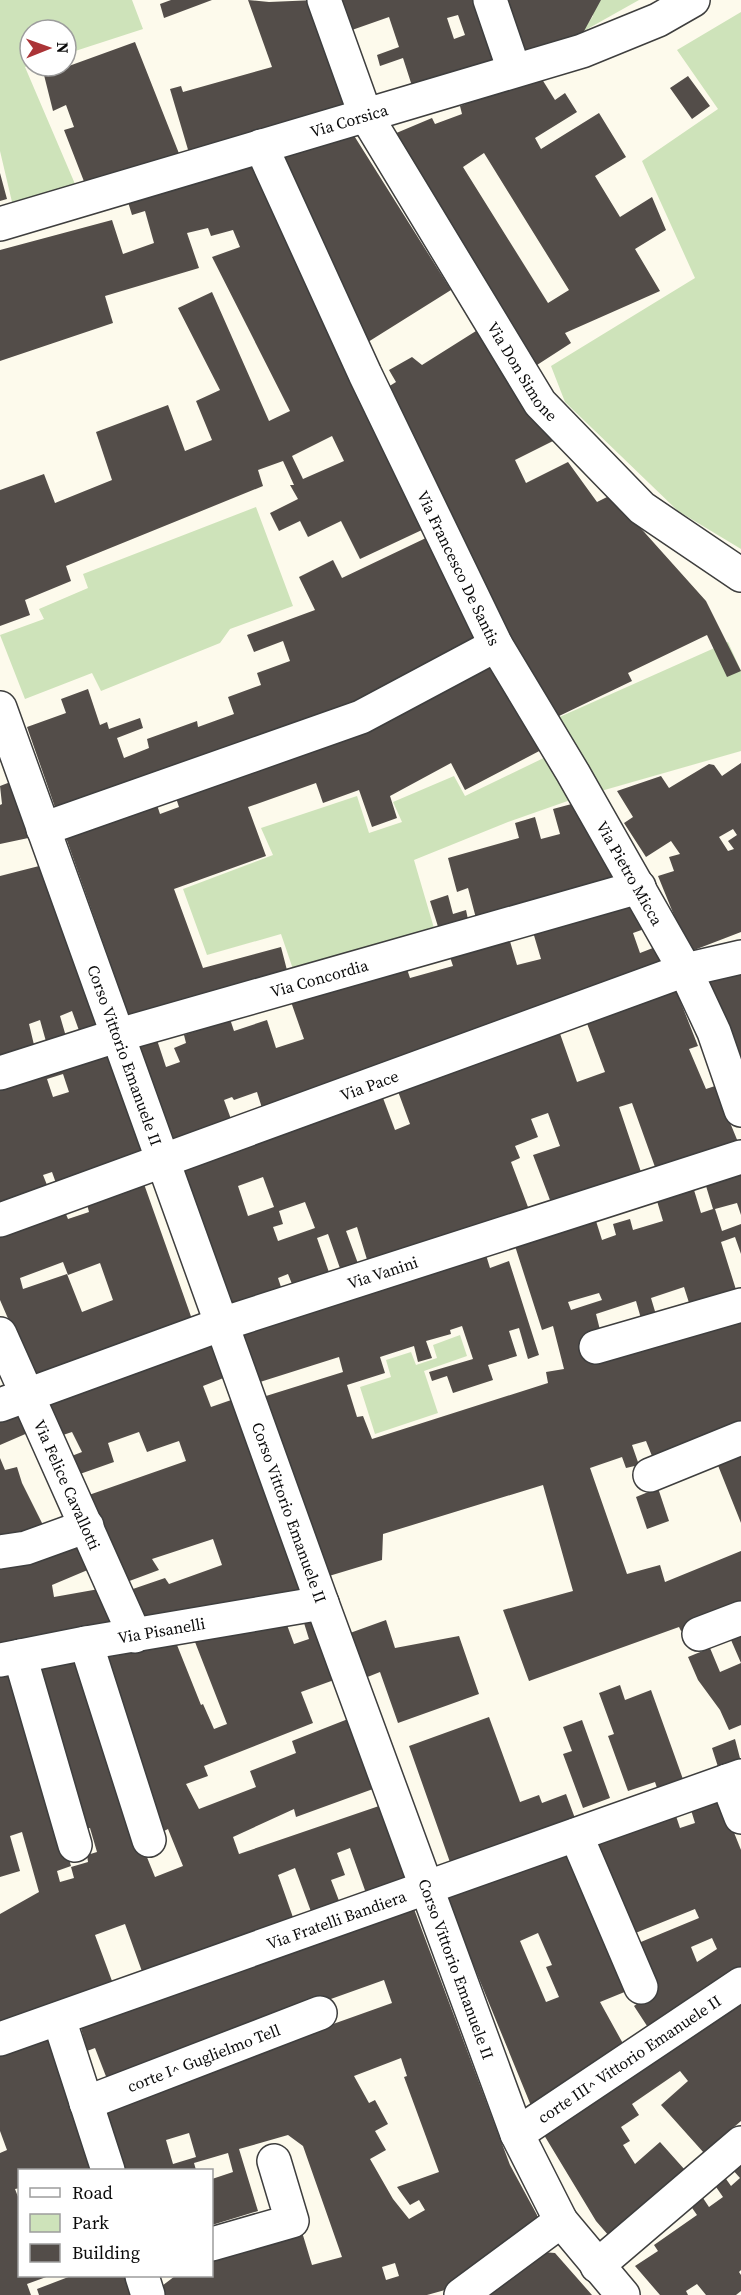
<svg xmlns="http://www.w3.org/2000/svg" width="741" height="2295" font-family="'Source Serif 4',serif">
<rect width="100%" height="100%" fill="#fdfaec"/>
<path fill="#cee3ba" d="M0 0H132L143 29 66 54V30H30V65L25 67 78 191 12 202 0 151Z
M587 0H639L582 32 593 16Z
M741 12V549L678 511 565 402 551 366 695 278 642 161 718 109 677 50Z
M256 507 293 606 230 629 220 643 101 691 92 673 25 699 0 635 44 619 39 609 88 588 83 574Z
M728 642 741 671V751L601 791 555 719Z
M554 753 579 797 508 822 414 860 436 935 296 978 281 934 207 955 183 889 273 855 261 828 357 796 369 833 402 822 393 802 454 776 465 796Z
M460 1335 467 1356 424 1371 438 1413 375 1434 360 1387 391 1377 386 1360 411 1352 416 1365 437 1358 433 1345Z"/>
<path fill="#534d49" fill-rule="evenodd" d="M171 0H212L164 18 160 4Z
M248 0 269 2 316 0 352 103 189 153 170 89 181 86 183 92 272 67Z
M342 0H479L499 59 412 86 403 58 380 66 377 55 399 47 389 17 352 30ZM458 15 465 35 454 39 447 18Z
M505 0H601L583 33 523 52Z
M135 42 180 156 85 184 64 130 74 127 66 105 53 111 44 75Z
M540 76 555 100 565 93 577 112 535 138 541 149 599 113 626 157 595 176 620 217 652 197 666 230 635 249 660 291 565 333 571 343 537 365 394 134 432 118 435 124 462 114 460 106ZM484 153 569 290 548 303 463 167Z
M688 76 710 106 692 119 670 88Z
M353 134 451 290 368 342 280 157Z
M252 165 424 529 360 559 341 521 308 537 300 521 279 531 270 513 298 499 290 485H294L283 461 258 470 263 486 66 566 71 581 25 600 30 615 0 626V490L44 474 55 503 112 480 96 432 168 405 185 451 212 440 196 401 220 390 178 308 212 292 269 421 290 411 212 257 240 247 233 230 211 236 208 228 187 233 199 268 105 296 113 323 0 361V250L112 220 123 254 154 243 145 211 132 215 128 202ZM332 436 344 461 303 479 292 456Z
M0 173 7 199 0 201Z
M476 331 553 441 515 460 526 483 568 462 597 502 611 495 706 601 741 671 727 677 707 635 628 673 632 681 557 717 515 650 388 387 396 382 389 370 412 357 422 365Z
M428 537 480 640 354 706 57 813 27 727 66 713 61 699 88 689 100 725 107 722 109 729 140 718 143 728 117 738 124 758 149 748 147 739 197 721 198 727 234 714 228 697 261 685 257 673 290 661 283 641 254 652 247 635 315 610 299 577 333 560 342 578Z
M490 661 545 748 465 790 451 763 390 796 397 818 372 827 359 790 323 803 316 783 248 807 266 856 174 889 203 968 281 947 288 974 130 1019 65 835 156 802 160 814 179 807 175 795Z
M741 763V932L689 952 658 876 674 871 669 857 680 854 671 841 646 857 624 823 633 817 617 791 661 776 669 788 709 764 714 765 722 776ZM733 829 737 835 728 841 734 849 728 851 719 837Z
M13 781 33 837 0 844V805L2 804 0 786Z
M579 802 600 834 614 884 477 922 468 888 457 892 448 858 519 838 515 823 535 817 541 839 560 834 553 809Z
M43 865 102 1031 81 1036 72 1011 60 1016 67 1040 47 1045 40 1020 29 1024 35 1049 0 1058V876Z
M448 895 453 914 466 910 469 924 440 933 430 901Z
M640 901 650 927 633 933 640 953 658 946 664 961 262 1108 257 1092 234 1100 232 1097 224 1100 231 1119 174 1140 138 1041 156 1037 166 1067 180 1062 174 1048 186 1043 184 1035 199 1030 198 1025 229 1016 234 1031 267 1020 276 1048 304 1039 290 999 406 966 410 978 453 966 449 954 509 938 517 965 541 959 533 932Z
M741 960V1079L702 985 715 980Z
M674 985 698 1046 689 1049 706 1089 715 1086 738 1142 655 1167 632 1103 619 1107 641 1172 550 1200 533 1155 560 1146 548 1113 531 1119 538 1137 515 1146 520 1158 511 1162 531 1215 369 1266 357 1227 346 1231 360 1269 342 1274 328 1234 317 1238 331 1278 294 1289 288 1274 278 1278 283 1293 234 1308 182 1164 383 1098 395 1130 410 1124 396 1086 558 1028 577 1082 605 1072 585 1018ZM263 1177 274 1207 248 1216 238 1186ZM305 1202 315 1228 278 1241 273 1227 283 1224 279 1211Z
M109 1049 147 1154 57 1186 52 1172 43 1175 49 1190 0 1207V1082ZM63 1074 69 1092 53 1097 47 1079Z
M741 1175V1215L737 1203 715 1209 722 1231 741 1224V1254L735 1237 721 1242 738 1296 691 1309 684 1287 651 1298 657 1318 642 1322 636 1301 596 1314 601 1334 581 1339 587 1359 741 1317V1424L654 1461 646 1441 632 1445 639 1465 626 1468 622 1457 590 1468 627 1574 660 1565 665 1582 741 1551V1606L681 1631 679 1627 529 1681 503 1610 573 1591 543 1485 383 1534 382 1560 329 1576 266 1396 343 1372 339 1357 260 1382 242 1331 486 1255 490 1268 509 1261 539 1355 528 1359 519 1328 509 1331 517 1356 488 1365 493 1380 453 1393 447 1376 432 1381 429 1372 473 1359 462 1326 450 1330 451 1334 426 1341 432 1358 418 1362 414 1346 380 1357 385 1373 347 1385 357 1417 363 1416 372 1439 548 1383 546 1372 564 1369 553 1326 542 1330 515 1246 596 1221 602 1240 616 1235 613 1224 630 1219 633 1230 663 1221 657 1201 694 1190 701 1213 713 1209 706 1186ZM599 1293 602 1300 571 1310 568 1302Z
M144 1184 193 1322 33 1376 0 1300V1235L65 1212 68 1219 89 1212 87 1204ZM63 1262 68 1275 100 1263 113 1300 82 1312 67 1274 23 1289 20 1278Z
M213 1340 226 1377 203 1386 211 1407 234 1399 302 1590 139 1619 127 1591 165 1578 169 1584 222 1565 213 1539 152 1559 159 1570 124 1583 86 1496 186 1461 179 1441 147 1452 139 1432 108 1443 114 1462 77 1475 69 1457 82 1452 72 1432 60 1436 42 1397Z
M19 1407 30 1432 0 1445V1416Z
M741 1453V1523L717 1463Z
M0 1458 5 1470 17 1467 22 1483 47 1533 0 1540Z
M658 1488 669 1521 647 1529 636 1497Z
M76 1536 90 1569 52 1585 54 1597 99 1589 114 1623 0 1643V1563Z
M386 1620 395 1648 459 1636 479 1694 398 1723 380 1672 365 1678 350 1633Z
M313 1621 334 1680 301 1692 313 1723 204 1766 208 1776 186 1784 199 1809 256 1787 250 1771 296 1753 292 1741 348 1719 373 1789 296 1817 294 1809 233 1837 239 1854 379 1806 406 1882 367 1896 350 1848 337 1853 345 1875 331 1880 341 1906 313 1917 295 1868 278 1875 295 1923 144 1977 125 1924 95 1935 112 1981 0 2022V1914L39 1892 22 1832 10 1836 20 1871 0 1877V1676L15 1673 71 1866 57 1871 60 1882 74 1878 71 1867 88 1862 87 1855 97 1852 90 1828 82 1830 35 1670 86 1661 118 1786 155 1877 183 1866 168 1829 160 1833 96 1659 177 1645 201 1705 203 1704 214 1729 227 1724 195 1642 287 1625 294 1644 309 1639 304 1623Z
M741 1636V1725L729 1730 720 1710 698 1680 688 1657 710 1648 720 1672 741 1663 731 1640Z
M620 1685 625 1700 651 1690 684 1782 658 1791 655 1782 628 1791 608 1736 614 1734 599 1693Z
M489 1717 520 1802 539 1795 542 1803 566 1794 576 1821 451 1865 409 1746Z
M582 1720 610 1798 583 1808 563 1754 572 1751 563 1727Z
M735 1739 741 1762 719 1770 712 1748Z
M721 1800 741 1850V1970L651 2032 634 2006 656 1990 636 1944 699 1918 695 1909 633 1934 596 1845 676 1816 680 1828 695 1823 691 1810ZM712 1938 717 1949 697 1962 691 1947Z
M571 1853 627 1991 600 2002 626 2049 534 2113 446 1898ZM538 1933 552 1965 546 1967 559 1997 546 2002 520 1941Z
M414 1909 510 2165 537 2215V2220L534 2226 445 2290 427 2295H160L158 2289 175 2276H212V2259L302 2232 312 2265 342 2257 303 2146 288 2135 239 2149 258 2211 212 2225V2179L233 2172 228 2153 194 2163 196 2170H122L103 2106 392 2003 384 1980 107 2079 95 2048 87 2051 81 2028ZM401 2058 407 2076 404 2077 439 2172 397 2187 410 2205 419 2200 425 2210 409 2219 393 2199 370 2159 386 2150 375 2131 388 2124 375 2100 369 2103 354 2076ZM189 2133 196 2157 173 2164 166 2140ZM395 2263 399 2276 386 2280 382 2267Z
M741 1992V2121L704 2153 661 2105 688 2081 680 2071 632 2104 639 2115 621 2127 630 2141 623 2145 635 2164 660 2142 685 2170 609 2236 596 2221 541 2130Z
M55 2034 95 2170H20V2188L15 2189 20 2202V2276H49L27 2284 31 2295H0V2153L7 2150 0 2131V2053Z
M741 2161V2270L739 2272 741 2275V2291L736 2295H706L697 2284 686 2291 688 2295H660L635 2266 658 2251 654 2245 697 2215 690 2205 701 2195 709 2207 723 2197 714 2184 724 2176 731 2186 740 2178 732 2169Z
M543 2252 555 2253 592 2295H489Z
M71 2276H126L132 2295H39L37 2289Z"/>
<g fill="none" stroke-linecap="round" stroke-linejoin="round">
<g stroke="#3e3e3e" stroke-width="36">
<g id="street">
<path id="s1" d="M324 0 365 114 540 403 642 508 741 575"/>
<path d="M490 0 514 70"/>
<path id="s2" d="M261 146 365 374 496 645 573 773 685 970 714 1032 741 1110"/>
<path id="s3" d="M0 224 582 51 658 20 693 0"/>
<path id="s4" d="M0 708 322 1603 517 2134 561 2221 623 2295"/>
<path d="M43 829 361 717 496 645"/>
<path id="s5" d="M0 1073 119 1035 639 887"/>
<path id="s6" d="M0 1220 685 970 741 957"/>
<path id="s7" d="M0 1334 135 1636"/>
<path d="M596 1347 741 1305"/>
<path id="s8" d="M0 1405 222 1324 741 1157"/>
<path d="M650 1475 741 1438"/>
<path d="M0 1552 26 1548 87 1526"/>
<path d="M699 1634 741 1618"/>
<path d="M86 1643 149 1840"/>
<path d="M20 1656 75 1845"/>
<path id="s9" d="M0 1660 86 1643 322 1603"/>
<path d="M727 1781 741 1817"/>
<path d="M576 1835 641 1987"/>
<path d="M59 2019 108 2170"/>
<path id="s10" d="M0 2039 741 1776"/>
<path id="s11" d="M86 2103 320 2013"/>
<path id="s12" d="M517 2134 741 1984"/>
<path d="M212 2244 292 2221 274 2161"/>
<path d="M597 2266 741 2143"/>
<path d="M142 2276 148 2295"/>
<path d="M461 2295 561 2221"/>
</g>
</g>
<use href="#street" stroke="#fff" stroke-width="33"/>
</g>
<g text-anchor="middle" stroke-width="6" stroke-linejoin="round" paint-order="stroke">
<g font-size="16" fill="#0b0b0b" stroke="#fff">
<text dy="6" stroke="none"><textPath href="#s3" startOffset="364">Via Corsica</textPath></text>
<text dy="6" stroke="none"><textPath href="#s1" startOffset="423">Via Don Simone</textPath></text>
<text dy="6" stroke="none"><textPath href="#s2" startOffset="466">Via Francesco De Santis</textPath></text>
<text dy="6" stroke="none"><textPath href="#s2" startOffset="816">Via Pietro Micca</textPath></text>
<text dy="6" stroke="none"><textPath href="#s5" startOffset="333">Via Concordia</textPath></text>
<text dy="6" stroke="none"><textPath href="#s4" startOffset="369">Corso Vittorio Emanuele II</textPath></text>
<text dy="6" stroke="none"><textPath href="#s6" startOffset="393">Via Pace</textPath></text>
<text dy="6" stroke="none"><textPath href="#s8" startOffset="405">Via Vanini</textPath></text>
<text dy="6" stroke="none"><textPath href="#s7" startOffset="165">Via Felice Cavallotti</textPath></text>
<text dy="6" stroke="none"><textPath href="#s4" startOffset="855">Corso Vittorio Emanuele II</textPath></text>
<text dy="6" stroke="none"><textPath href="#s9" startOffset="164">Via Pisanelli</textPath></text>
<text dy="6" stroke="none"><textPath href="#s10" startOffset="357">Via Fratelli Bandiera</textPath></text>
<text dy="6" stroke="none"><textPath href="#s4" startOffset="1341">Corso Vittorio Emanuele II</textPath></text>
<text dy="6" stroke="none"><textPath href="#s11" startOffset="126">corte I^ Guglielmo Tell</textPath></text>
<text dy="6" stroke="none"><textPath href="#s12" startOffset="135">corte III^ Vittorio Emanuele II</textPath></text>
</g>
</g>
<rect x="18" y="2169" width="195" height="108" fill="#ffffff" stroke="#9d9d9d" stroke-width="1.5"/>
<rect x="30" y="2188" width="30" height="9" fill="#ffffff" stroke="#9d9d9d" stroke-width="1.5"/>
<text x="72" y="2199" font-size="18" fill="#0b0b0b">Road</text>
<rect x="30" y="2214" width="30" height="18" fill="#cee3ba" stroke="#9d9d9d" stroke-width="1.5"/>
<text x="72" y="2229" font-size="18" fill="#0b0b0b">Park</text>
<rect x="30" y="2244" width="30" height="18" fill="#534d49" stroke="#9d9d9d" stroke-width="1.5"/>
<text x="72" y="2259" font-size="18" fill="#0b0b0b">Building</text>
<g transform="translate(48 48) rotate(89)"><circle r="28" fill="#ffffff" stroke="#9d9d9d" stroke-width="1.5"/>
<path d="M0-4.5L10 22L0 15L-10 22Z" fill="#ab3437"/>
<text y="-9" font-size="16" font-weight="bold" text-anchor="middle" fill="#0b0b0b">N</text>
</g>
</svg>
